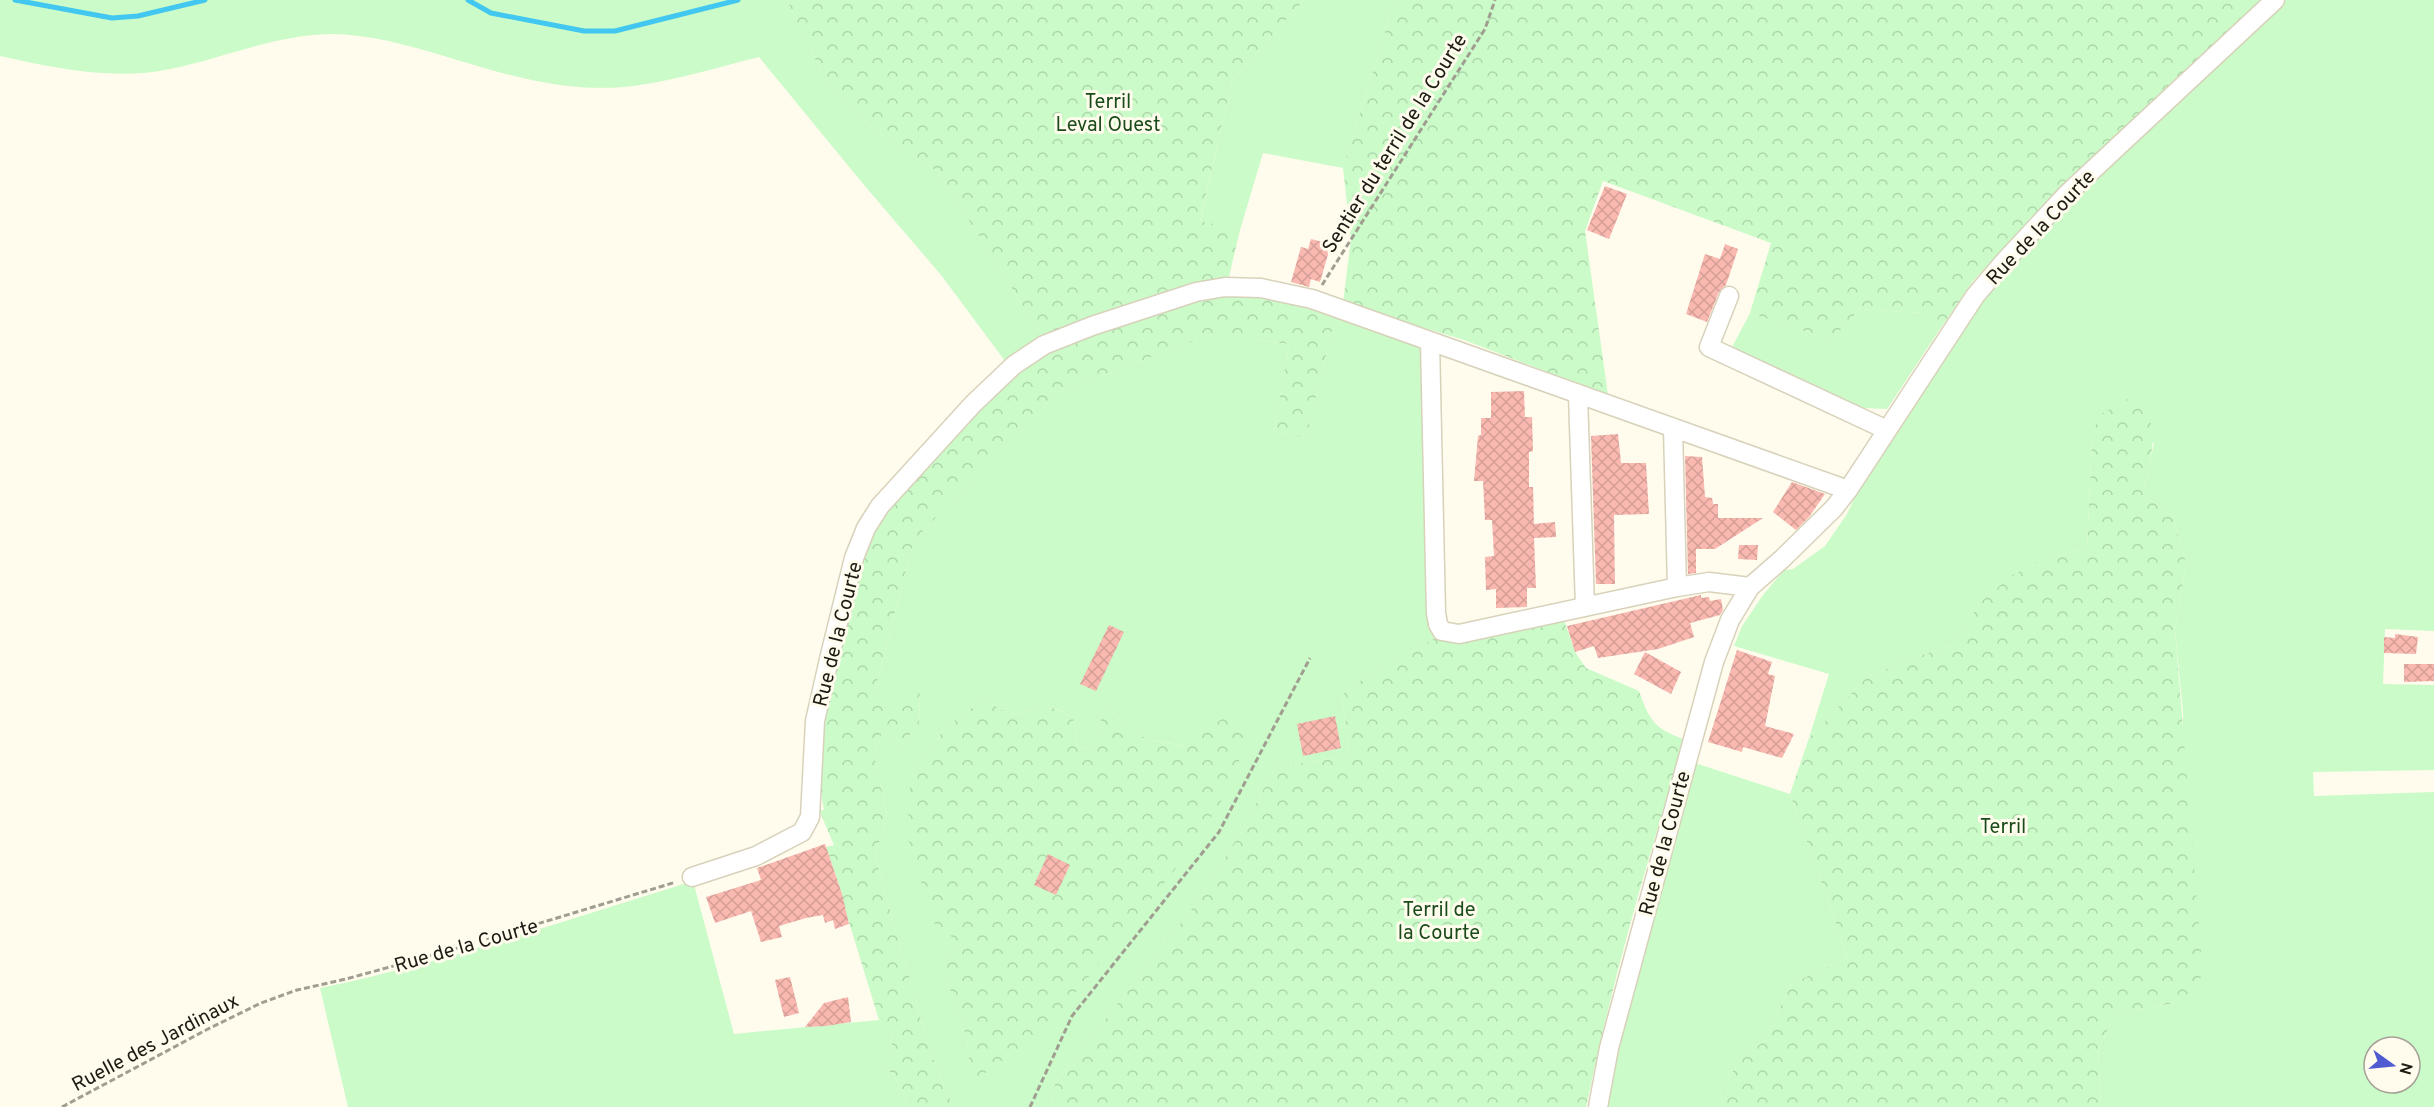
<svg xmlns="http://www.w3.org/2000/svg" width="2434" height="1107" font-family="Overpass,sans-serif">
<defs>
<pattern id="forest-crowns" width="20" height="18" patternUnits="userSpaceOnUse" patternTransform="scale(1.5)"><rect width="20" height="18" fill="#cafbc8"/><path d="M2 6a3 3 0 1 1 6 0M12 15a3 3 0 1 1 6 0" fill="none" stroke="#add7ab"/></pattern>
<pattern id="building-cross-hatch" width="8" height="8" patternUnits="userSpaceOnUse" patternTransform="scale(1.5)"><rect width="8" height="8" fill="#f9b9b1"/><path d="M0 0l8 8M0 8l8-8" fill="none" stroke="#d59e97"/></pattern>
</defs>
<rect width="100%" height="100%" fill="#fffbed"/>
<path fill="#cafbc8" fill-rule="evenodd" d="M0 0H787L829 88 869 126 938 172 1044 339 1008 365 941 275 864 185 759 57C719 67 680 79 640 85 602 91 560 87 523 78 463 65 395 35 334 34 276 34 225 58 170 69 114 81 55 68 0 56Z
M1304 0H1395L1343 168 1263 153 1240 230 1200 222 1232 81Z
M2286 0H2434V631L2385 629 2383 684 2434 685V770L2313 772 2314 796 2434 792V1107H2101L2098 1049 2116 1013 2181 1002 2183 712 2175 630 2186 562 2173 516 2143 495 2154 443 2092 438 2087 548 2039 561 1981 602 1952 645 1907 660 1867 677 1809 738 1829 674 1734 646 1742 626 1763 595 1784 570 1793 569 1825 546 1847 514 1861 484 1977 303 2068 204ZM2374 1047H2410V1083H2374Z
M1860 309 1922 313 1938 332 1887 409 1862 408 1860 411 1730 351 1750 313 1831 340Z
M1336 314 1425 346 1439 636 1364 678 1342 695 1350 756 1275 767 1245 825 1201 897 1055 1083 1051 1107H953L930 1051 875 856 887 815 874 754 882 733 900 748 919 723 920 691 884 706 874 693 914 540 1060 391 1197 340H1256L1289 344 1274 431 1306 438ZM984 699 1008 714 1054 708 1073 717 1077 747 1094 750 1104 706 1146 739 1184 746 1229 714 972 1082 966 1036 942 966 961 944 911 773 946 727Z
M1695 763 1790 794 1848 957 1791 984 1765 1040 1739 1061 1720 1093 1725 1107H1606L1619 1040Z
M693 881 734 1034 879 1020 891 1030 892 1049 885 1066 900 1084 908 1107H348L320 988C446 962 569 919 693 881Z"/>
<path fill="url(#forest-crowns)" d="M787 0H1304L1232 81 1200 221 1240 230 1228 281 1044 339 938 172 869 126 829 88Z
M1395 0H2265L2146 111 2106 144 2048 201 1973 281 1938 332 1921 313 1860 309 1831 340 1750 313 1771 243 1603 181 1585 231 1608 395 1464 340 1343 303 1351 239 1343 168Z
M1259 294 1336 314 1306 438 1274 431 1289 344 1256 340H1197L1060 391 914 540 874 693 884 706 920 690 919 723 900 748 882 733 874 754 887 815 875 856 930 1051 953 1107H908L900 1084 885 1066 892 1049 891 1030 879 1020 845 909 842 894 826 847 834 845 819 810H824L820 787 819 730 859 557 878 517 1019 368 1052 348 1197 298Z
M2138 393C2162 431 2151 454 2143 495L2173 516 2186 562 2175 630 2203 975 2181 1002 2116 1013 2098 1049 2101 1107H1725L1720 1093 1739 1061 1765 1040 1791 984 1848 957 1790 794 1809 738 1867 677 1907 660 1952 645 1981 602 2011 576 2039 561 2087 548 2092 438 2098 416Z
M1563 617 1575 652 1586 668 1639 691C1650 722 1655 729 1686 740 1646 860 1612 983 1586 1107H1051L1055 1083 1201 897 1245 825 1275 767 1350 756 1342 695 1364 678 1439 636Z
M984 699 1008 714 1053 708 1073 717 1077 747 1094 750 1104 706 1146 739 1183 746 1229 714 1250 728 1231 786 1186 856 1049 1026 972 1083 966 1036 942 966 961 944 934 923 907 836 911 773 946 727Z"/>
<g fill="none" stroke-linecap="round" stroke-linejoin="round">
<path stroke="#41c7f0" stroke-width="5" d="M15 0 112 18 138 16 205 0
M468 0 491 13 584 31H615L738 0"/>
</g>
<path fill="url(#building-cross-hatch)" d="M1605 186 1627 194 1609 239 1587 230Z
M1311 239 1331 244 1320 282 1311 279 1309 287 1291 282 1301 247 1308 249Z
M1725 244 1738 249 1726 285 1719 292 1707 322 1686 314 1705 254 1720 259Z
M1524 391 1525 417H1532L1533 451 1529 452V487H1533L1534 524 1555 522 1556 537 1534 538 1536 588H1527V607L1496 608V589L1486 590 1485 557 1494 556 1492 520H1485L1483 481H1474L1478 436 1481 435V418H1491V392Z
M1618 434 1621 463H1646L1649 514 1614 515 1615 584H1596L1591 436Z
M1685 456 1702 457 1705 497 1712 498 1713 504H1718V518H1763L1715 549H1696V573L1688 574Z
M1792 482 1825 494 1809 517 1796 530 1773 512Z
M1739 545H1758L1757 560 1738 559Z
M1701 595V598L1709 597 1710 601 1721 599 1723 610 1720 615 1690 623 1694 637 1658 649 1598 658 1594 646 1575 652 1567 626Z
M1109 625 1124 632 1096 691 1080 684Z
M2395 634 2418 637 2416 654 2384 653V637L2395 638Z
M1737 650 1772 662 1768 674 1775 676 1765 726 1794 734 1782 758 1743 747 1742 752 1708 742Z
M1645 652 1681 672 1671 694 1634 674Z
M2404 664H2434V681L2404 682Z
M1335 716 1341 748 1303 756 1297 724Z
M825 844 842 894 849 924 835 929 833 920 825 923 823 915 806 918 779 926 782 937 761 942 751 911 715 923 706 897 761 880 757 868Z
M1048 854 1070 865 1056 895 1034 885Z
M790 977 799 1013 784 1017 775 980Z
M848 997 851 1022 826 1026 805 1027 824 1003Z"/>
<g fill="none" stroke-linecap="round" stroke-linejoin="round">
<g stroke="#d8d2bb" stroke-width="21">
<path id="minor" d="M1729 296 1709 347 1887 430
M1430 342 1436 613 1438 624 1442 631 1459 634 1677 587 1709 582 1750 587
M1578 395 1585 607
M1673 428 1677 587
M692 877 756 856 802 832 810 817 815 721 830 655 854 558 866 528 880 506 973 404 1014 365 1044 345 1092 326 1196 292 1225 287 1261 288 1312 299 1848 490
M1598 1107 1609 1048 1714 662 1730 620 1750 587 1782 559 1834 508 1848 490 1975 296 2003 263 2067 194 2275 0"/>
</g>
<path stroke="#a09d91" stroke-width="3" stroke-dasharray="6 3" stroke-linecap="butt" d="M1322 285 1485 29 1495 0
M62 1107 206 1030 261 1003 297 990 346 979 441 953 676 882
M1030 1107 1072 1016 1219 832 1310 658"/>
<use href="#minor" stroke="#fff" stroke-width="18"/>
</g>
<g text-anchor="middle" stroke-width="6" stroke-linejoin="round" paint-order="stroke">
<g font-size="20" fill="#1a4b1b" stroke="#fffbed">
<text x="1108" y="108">Terril<tspan x="1108" dy="23">Leval Ouest</tspan></text>
<text x="2003" y="833">Terril</text>
<text x="1439" y="916">Terril de<tspan x="1439" dy="23">la Courte</tspan></text>
</g>
<g font-size="20" fill="#1d1b13" stroke="#fffbed">
<text transform="translate(1394 143) rotate(-58)" y="7">Sentier du terril de la Courte</text>
<text transform="translate(2040 227) rotate(-47)" y="7">Rue de la Courte</text>
<text transform="translate(837 634) rotate(-76)" y="7">Rue de la Courte</text>
<text transform="translate(1664 843) rotate(-75)" y="7">Rue de la Courte</text>
<text transform="translate(466 945) rotate(-16)" y="7">Rue de la Courte</text>
<text transform="translate(155 1042) rotate(-28)" y="7">Ruelle des Jardinaux</text>
</g>
</g>
<g transform="translate(2392 1065) rotate(105)"><circle r="28" fill="#fffbed" stroke="#a5a196" stroke-width="1.5"/>
<path d="M0-4.5L10 22L0 15L-10 22Z" fill="#4f5bd1"/>
<text y="-9" font-size="16" font-weight="bold" text-anchor="middle" fill="#1d1b13">N</text>
</g>
</svg>
